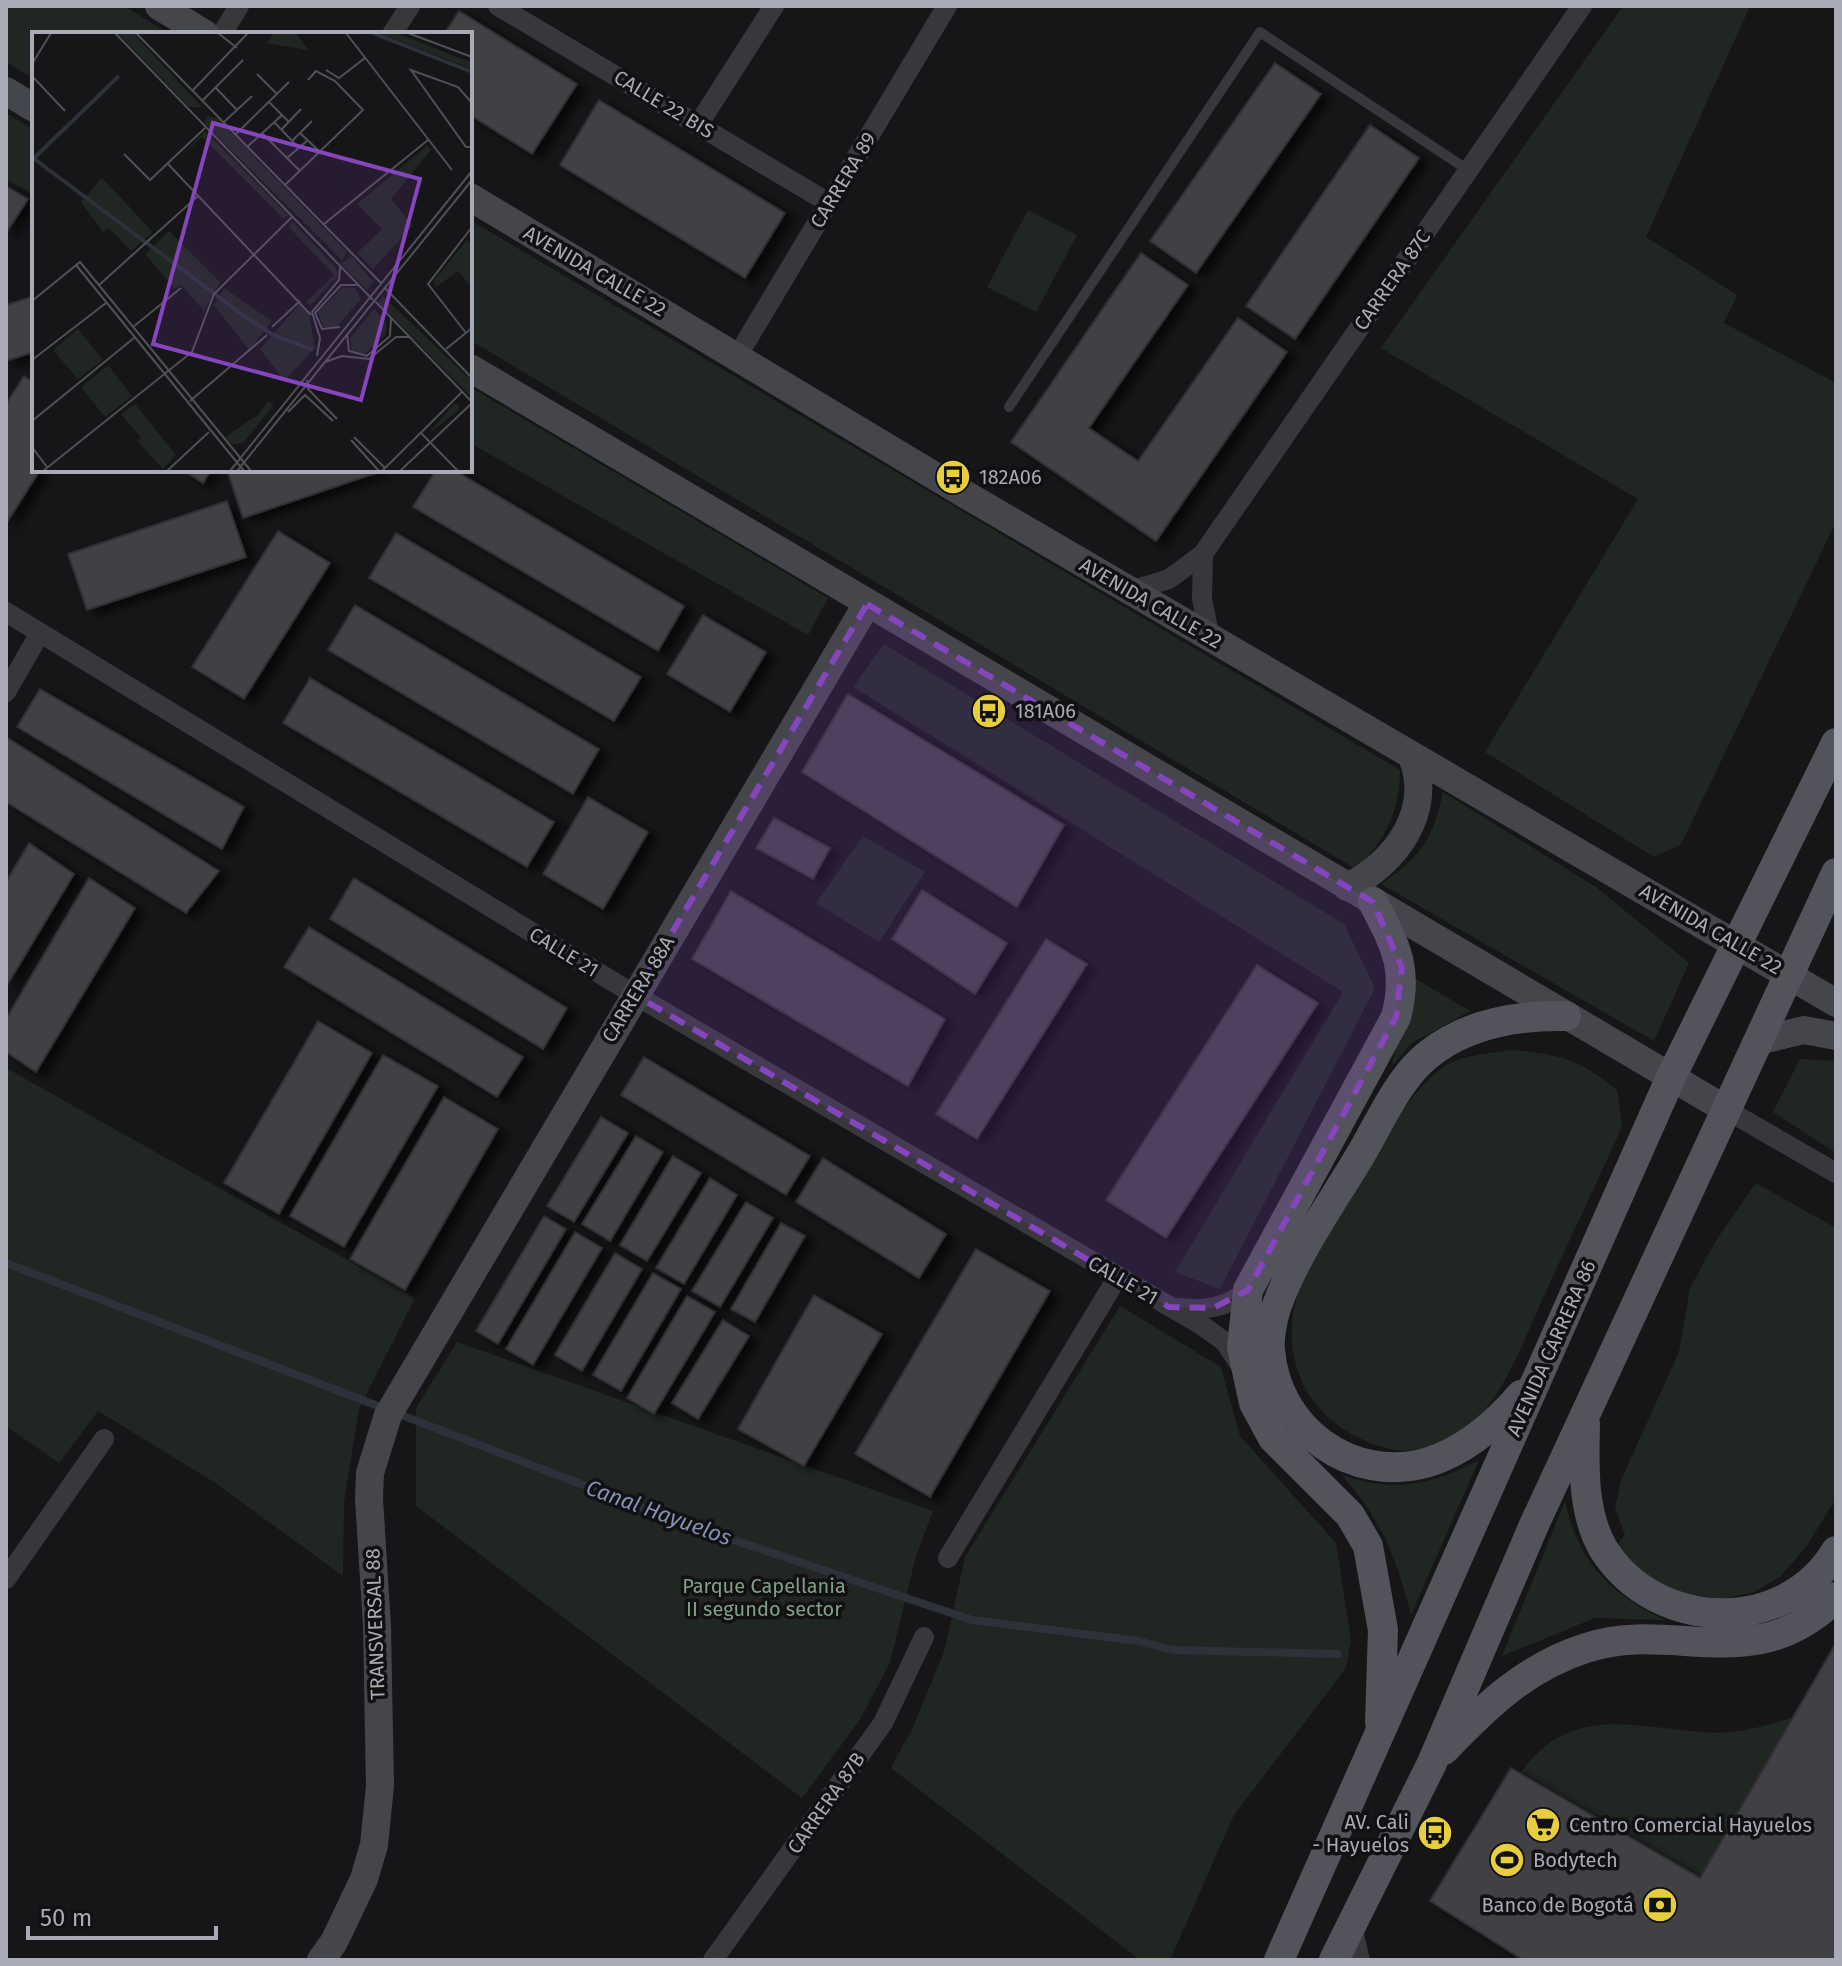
<svg xmlns="http://www.w3.org/2000/svg" width="1842" height="1966" font-family="'Fira Sans',sans-serif">
<defs>
<filter id="shadow"><feDropShadow dx="9" dy="5" stdDeviation="4" flood-color="#0009"/></filter>
</defs>
<rect width="100%" height="100%" fill="#161517"/>
<path fill="#202722" d="M6 6H124L169 34H34V79L6 62Z
M1623 6H1750L1646 237 1737 295 1724 323 1836 383V522L1686 834 1680 845 1654 857 1485 752 1638 499 1381 348Z
M6 113 34 130V195L6 179Z
M1028 210 1077 235 1036 312 987 287Z
M470 220 1400 770C1400 812 1385 840 1356 869L470 340Z
M470 387 828 598 808 635 470 443Z
M884 644 1344 924 1375 988 1220 1289 1175 1272 1343 992 853 687Z
M1443 792 1596 887 1689 963 1654 1041 1381 884C1421 857 1433 839 1443 792Z
M863 836 925 872 879 942 816 903Z
M1416 979 1470 1011 1412 1043 1391 1067Z
M1509 1050C1557 1053 1580 1059 1617 1090L1622 1127C1596 1184 1569 1241 1543 1298 1526 1336 1511 1377 1485 1410 1464 1438 1424 1457 1390 1449 1314 1431 1273 1363 1300 1288 1311 1256 1340 1218 1357 1188 1381 1147 1405 1094 1445 1066 1461 1055 1490 1054 1509 1050Z
M1800 1059 1836 1061V1153L1773 1112Z
M6 1068 415 1298 359 1409 344 1502 343 1576 214 1482 98 1411 59 1463 6 1426Z
M1756 1183 1836 1228V1499L1806 1547 1780 1577 1754 1592 1722 1599 1664 1590 1614 1549 1625 1535 1615 1508 1621 1480 1679 1352 1690 1288 1717 1239Z
M1120 1306 1221 1367 1240 1436 1336 1543 1351 1640 1346 1668 1234 1815 1170 1960H1140L891 1768 913 1727 944 1652 965 1557Z
M457 1342 933 1511 916 1556 890 1663 859 1721 802 1798 416 1506V1408Z
M1479 1460 1411 1615C1395 1554 1382 1521 1341 1474 1389 1494 1433 1485 1479 1460Z
M1565 1501C1580 1565 1608 1592 1665 1620L1595 1618 1502 1656Z
M1793 1717 1700 1878 1521 1772C1571 1704 1632 1727 1702 1732 1733 1735 1764 1727 1793 1717Z"/>
<g fill="none" stroke-linecap="round" stroke-linejoin="round">
<path stroke="#2c313a" stroke-width="8" d="M6 1263 677 1521 972 1620 1138 1641 1173 1650 1338 1654"/>
</g>
<path fill="#403f44" stroke="#302f33" stroke-width="2" filter="url(#shadow)" d="M459 11 577 84 532 154 470 115V34H444Z
M1275 63 1321 94 1196 273 1150 241Z
M599 100 785 213 745 278 560 165Z
M1370 125 1419 158 1295 339 1246 306Z
M6 186 28 199 6 233Z
M1141 253 1188 285 1089 428 1138 461 1238 318 1287 352 1156 541 1011 442Z
M34 296V352L6 361V305Z
M24 376 34 383V470H40L6 524V404Z
M183 470H211L203 483Z
M227 470H385L243 518Z
M436 470H454L684 606 658 651 413 507Z
M227 501 246 557 87 610 68 554Z
M278 531 330 563 244 699 192 667Z
M396 533 641 677 614 721 369 578Z
M355 605 599 749 573 794 328 650Z
M703 615 766 652 730 712 667 674Z
M310 678 554 822 527 867 283 723Z
M40 689 244 807 222 849 17 727Z
M848 694 1064 825 1017 907 802 772Z
M6 737 219 871 186 913 6 802Z
M588 797 648 832 603 909 543 874Z
M774 818 830 848 813 879 756 848Z
M29 843 74 874 6 987V882Z
M89 878 135 908 36 1072 6 1052V1019Z
M354 878 567 1008 543 1049 330 919Z
M922 890 1007 943 975 994 892 939Z
M731 891 945 1019 908 1086 692 959Z
M309 927 523 1057 497 1097 284 967Z
M1046 939 1087 964 977 1139 936 1114Z
M1257 965 1318 1003 1166 1238 1106 1200Z
M318 1021 372 1053 279 1214 224 1183Z
M383 1055 438 1086 344 1247 290 1216Z
M644 1057 810 1156 786 1195 621 1095Z
M444 1097 498 1129 405 1290 350 1259Z
M601 1117 628 1133 574 1222 547 1206Z
M636 1136 663 1152 610 1241 582 1224Z
M673 1156 701 1173 647 1261 620 1245Z
M823 1158 946 1234 919 1278 796 1202Z
M710 1178 737 1195 684 1284 656 1268Z
M746 1202 773 1218 720 1307 692 1291Z
M544 1216 566 1229 498 1344 476 1331Z
M781 1223 805 1236 755 1322 731 1309Z
M575 1232 602 1248 533 1365 506 1349Z
M976 1249 1050 1291 930 1497 855 1454Z
M615 1253 642 1269 582 1371 555 1355Z
M653 1273 681 1289 621 1391 593 1375Z
M814 1295 882 1334 804 1466 738 1429Z
M687 1296 715 1312 654 1414 627 1398Z
M723 1320 749 1336 698 1419 672 1403Z
M1836 1643V1960H1523L1430 1901 1511 1768 1700 1878Z"/>
<g fill="none" stroke-linecap="round" stroke-linejoin="round">
<path stroke="#37373c" stroke-width="10" d="M1009 407 1260 32 1468 170"/>
<path stroke="#37373c" stroke-width="20" d="M498 6 829 203
M222 34 239 6
M392 34 410 6
M698 125 774 6
M738 355 947 6
M1203 554 1202 599 1210 638
M1130 591 1169 579 1203 554 1582 6
M6 612 635 995 1200 1324 1225 1342 1242 1368
M6 692 40 633
M1727 1110 1836 1173
M1177 1308C1205 1311 1226 1308 1248 1290
M948 1558 1117 1278
M6 1579 104 1439
M1351 1922 1360 1960
M713 1960 883 1723 924 1637"/>
<path stroke="#45454c" stroke-width="28" d="M159 6 205 34
M6 91 34 108
M470 197 963 493 1836 1003
M470 368 1727 1110
M1347 887C1395 864 1434 811 1412 757
M1758 1041 1804 1030 1836 1036
M321 1960 334 1942 364 1879 374 1845 380 1786 377 1626 369 1499 370 1473 388 1415 867 604"/>
<path stroke="#53535b" stroke-width="30" d="M1373 902C1395 945 1409 968 1396 1017L1248 1290 1242 1347 1254 1403 1273 1438 1350 1515 1368 1546 1383 1630 1380 1722
M1521 1395C1496 1424 1466 1450 1429 1462 1352 1485 1276 1429 1270 1350 1269 1338 1272 1320 1276 1308 1295 1254 1332 1203 1361 1154 1380 1122 1399 1077 1429 1054 1468 1023 1518 1015 1566 1016
M1585 1424C1584 1464 1582 1514 1604 1550 1657 1633 1786 1635 1836 1551
M1444 1750C1486 1706 1526 1667 1586 1648 1673 1619 1755 1679 1836 1597
M1279 1960 1671 1077 1836 743
M1334 1960 1432 1763 1534 1525 1836 873"/>
</g>
<path fill="#8445bd" fill-opacity="0.2" stroke="#8445bd" stroke-width="6" stroke-dasharray="16 10" stroke-linejoin="round" d="M867 604 1373 902 1402 968 1396 1017 1248 1290 1213 1308 1169 1307 635 995Z"/>
<defs>
<g id="bus-disc" transform="scale(1.8)"><circle r="9.5" fill="#e6ce3e" stroke="#111012"/><path d="M-5-6H5V4H4V6H2V4H-2V6H-4V4H-5ZM-3.5-4V0h7V-4ZM-3.5 1.2v1.5H-2V1.2ZM2 1.2v1.5H3.5V1.2Z" fill="#111"/></g>
<g id="supermarket-disc" transform="scale(1.8)"><circle r="9.5" fill="#e6ce3e" stroke="#111012"/><path d="M-6-5.5h2.5l.6 2H6L4.5 2H-2.5L-4.4-4H-6ZM-1.5 3.2a1.3 1.3 0 1 0 .1 0ZM3 3.2a1.3 1.3 0 1 0 .1 0Z" fill="#111"/></g>
<g id="stadium-disc" transform="scale(1.8)"><circle r="9.5" fill="#e6ce3e" stroke="#111012"/><path d="M0-5a6.5 5 0 1 0 0 10a6.5 5 0 1 0 0-10ZM-3.5-1.8h7v3.6h-7Z" fill="#111"/></g>
<g id="bank-disc" transform="scale(1.8)"><circle r="9.5" fill="#e6ce3e" stroke="#111012"/><path d="M-6-4H6V4H-6ZM0-2.3a2.3 2.3 0 1 0 0 4.6a2.3 2.3 0 1 0 0-4.6Z" fill="#111"/></g>
</defs>
<g fill-rule="evenodd">
<use href="#bus-disc" x="953" y="477"/>
<use href="#bus-disc" x="989" y="711"/>
<use href="#supermarket-disc" x="1543" y="1825"/>
<use href="#bus-disc" x="1435" y="1833"/>
<use href="#stadium-disc" x="1507" y="1860"/>
<use href="#bank-disc" x="1660" y="1905"/>
</g>
<g text-anchor="middle" stroke-width="7" stroke-linejoin="round" paint-order="stroke">
<g font-size="20" fill="#a8aab6" stroke="#111012">
<text transform="translate(664 104) rotate(31)" y="7">CALLE 22 BIS</text>
<text transform="translate(843 180) rotate(-59)" y="7">CARRERA 89</text>
<text transform="translate(595 271) rotate(30)" y="7">AVENIDA CALLE 22</text>
<text transform="translate(1392 280) rotate(-55)" y="7">CARRERA 87C</text>
<text transform="translate(1151 603) rotate(30)" y="7">AVENIDA CALLE 22</text>
<text transform="translate(1711 929) rotate(30)" y="7">AVENIDA CALLE 22</text>
<text transform="translate(564 952) rotate(31)" y="7">CALLE 21</text>
<text transform="translate(638 989) rotate(-59)" y="7">CARRERA 88A</text>
<text transform="translate(1123 1280) rotate(30)" y="7">CALLE 21</text>
<text transform="translate(1551 1348) rotate(-66)" y="7">AVENIDA CARRERA 86</text>
<text transform="translate(375 1624) rotate(-92)" y="7">TRANSVERSAL 88</text>
<text transform="translate(826 1803) rotate(-55)" y="7">CARRERA 87B</text>
</g>
<g font-size="20" fill="#a8aab6" stroke="#111012" text-anchor="start">
<text x="979" y="484">182A06</text>
<text x="1015" y="718">181A06</text>
<text x="1409" y="1829" text-anchor="end">AV. Cali<tspan x="1409" dy="23">- Hayuelos</tspan></text>
<text x="1569" y="1832">Centro Comercial Hayuelos</text>
<text x="1533" y="1867">Bodytech</text>
<text x="1634" y="1912" text-anchor="end">Banco de Bogotá</text>
</g>
<g font-size="20" fill="#80a088" stroke="#111012">
<text x="764" y="1593">Parque Capellania<tspan x="764" dy="23">II segundo sector</tspan></text>
</g>
<g font-size="22" font-style="italic" fill="#8191af" stroke="#111012">
<text transform="translate(659 1512) rotate(20)" y="8">Canal Hayuelos</text>
</g>
</g>
<g transform="translate(32 32)">
<rect width="440" height="440" fill="#161517"/>
<path d="M86 1H101L170 75H157ZM242 1H264L276 18 234 11ZM347 1H365L440 31V37ZM175 84 185 86 315 220 310 228 172 91ZM173 99 256 183 252 187 170 105 141 133ZM395 114 399 118 359 167 381 194 341 237 325 221 350 197 325 172ZM70 146 121 200 99 219 77 196 71 200 49 170ZM261 190 304 236 306 244 279 273 274 270 302 243 256 194ZM137 199 188 250 172 279 149 253 143 257 113 222ZM435 208 440 214V256L426 239 404 255 402 248ZM319 224 342 250 335 258 309 232ZM311 255 323 256 329 267 305 295H291L286 280ZM192 256 240 289 217 318 182 273ZM351 264 440 349V366L346 270ZM267 272 277 282 283 316 252 349 228 317ZM342 277 355 291 354 302 333 322 320 320 318 306ZM46 297 71 328 46 347 21 318ZM76 333 100 364 73 385 49 355ZM236 369 242 373 211 411 199 412 193 405 226 383ZM103 372 144 423 131 437 105 409 109 406 89 382ZM422 372H427V378L395 403Z" fill="#202722"/>
<path fill="none" stroke="#2c313a" stroke-width="4" d="M341 1 440 40M1 126 211 283 241 303 281 318M0 128 87 44"/>
<path fill="none" stroke="#505157" stroke-width="2" d="M83 1 341 268M104 1 349 251M186 1 205 16M314 1 420 138M376 1 440 25M0 32 19 1M294 38 307 46 333 26M225 42 245 62M0 44 33 79M183 55 205 78M161 58 216 1M171 68 211 28M237 70 257 90M440 71 426 55 379 38 434 115H440M192 90 220 64M242 90 267 116M249 98 269 77M230 101 268 139M268 101 288 120M204 102 257 50M260 109 280 89M215 115 250 83M92 122 118 148 173 96M255 126 276 108M136 132 279 283M253 153 331 78 303 49 284 39 276 48M292 192 396 108M44 233 212 439M67 253 166 164M352 255 440 346M342 268 440 370M0 269 48 230 219 439M101 295 149 256M240 295 268 269M308 295 290 297 283 281 309 253H326M434 301 396 252 440 195M315 302 317 319 335 324 358 304 359 286M414 317 440 296M285 324 288 306 280 280 307 248 308 235M0 328 74 271M293 330 310 324 337 327 364 305H377M275 348 276 357 305 387M158 369 235 303M256 380 273 363 301 389M0 389 102 306M389 401 426 439M322 405 353 436M319 408 347 439M0 415 15 435M11 439 160 320 182 262 260 185M135 439 177 400M198 439 440 139M205 439 440 148M350 439 430 360M368 439 440 371"/>
<path fill="#8445bd" fill-opacity="0.15" stroke="#8445bd" stroke-width="4" d="M181 91 388 147 329 368 121 312Z"/>
<rect width="440" height="440" fill="none" stroke="#a8aab6" stroke-width="4"/>
</g>
<rect width="1842" height="1966" fill="none" stroke="#a8aab6" stroke-width="16"/>
<path d="M28 1926v12h188v-12" fill="none" stroke="#a8aab6" stroke-width="4"/>
<text x="40" y="1926" font-size="24" fill="#a8aab6" stroke="#111012" stroke-width="6" paint-order="stroke">50 m</text>
</svg>
